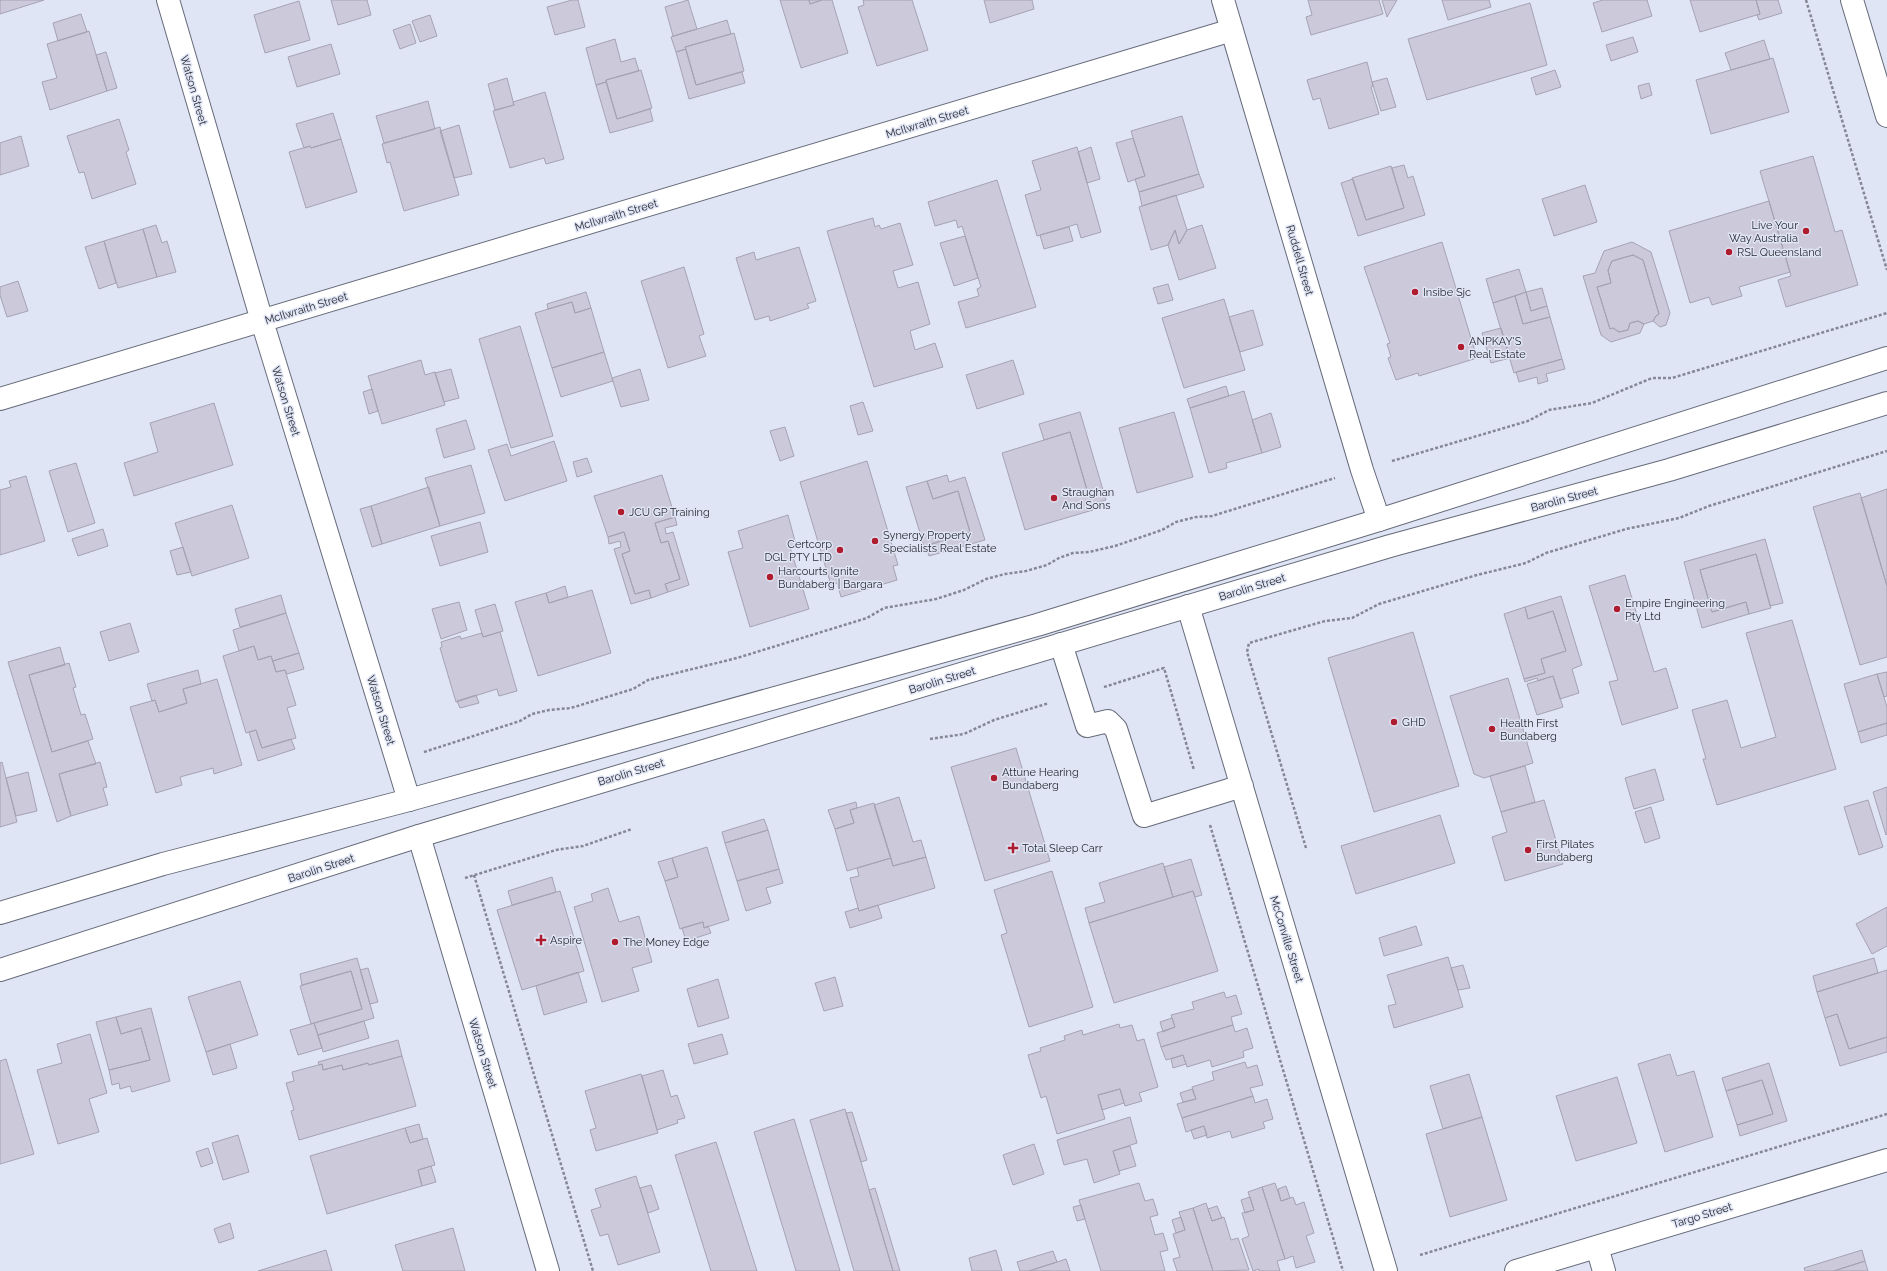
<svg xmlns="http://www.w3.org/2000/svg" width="1887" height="1271" font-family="Raleway,sans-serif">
<rect width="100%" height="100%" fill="#e0e5f6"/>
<path fill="#ccc9da" stroke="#a5a2b3" d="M0 0H44L0 14Z
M331 0H367L371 15 338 25Z
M572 0H578L585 27 555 35 547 7Z
M688 0 697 29 673 36 665 7Z
M780 0H809L810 4 822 0H832L848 53 801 68Z
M809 0H822L810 4Z
M863 0H912L928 50 877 66 858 7 864 5Z
M984 0H1032L1034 9 990 23Z
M1308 0H1379L1383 14 1311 35 1306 17 1312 15Z
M1382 0H1397L1387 17Z
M1442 0H1489L1491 7 1448 20Z
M1603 0H1647L1652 16 1602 32 1593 3Z
M1690 0H1756L1760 14 1700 32Z
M1756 0H1778L1782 13 1759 20 1757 15 1760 14Z
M299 1 310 40 265 53 254 15Z
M1530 3 1547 65 1427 100 1408 39Z
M81 14 87 32 58 41 53 23Z
M430 15 437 36 420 42 412 21Z
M727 20 731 34 685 47 686 49 676 52 671 37Z
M410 24 416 43 400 49 393 30Z
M89 31 107 91 50 110 42 82 57 78 47 44Z
M734 33 744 71 696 85 685 47Z
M1633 37 1638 52 1611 61 1606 45Z
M615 39 621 62 635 58 639 71 606 80V82L596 85 586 48Z
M1764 40 1770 59 1731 70 1725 53Z
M331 44 340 74 297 87 288 57Z
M686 49 696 85 742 72 745 83 689 99 676 52Z
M106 52 117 88 107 91 96 55Z
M1773 58 1789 112 1711 134 1696 80Z
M1367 62 1373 86 1371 87 1379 114 1329 129 1320 98 1313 100 1307 80Z
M641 70 652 108 617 119 606 80Z
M1555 70 1561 87 1536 95 1531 78Z
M507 78 514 105 495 110 488 84Z
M1387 78 1396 107 1381 111 1372 82Z
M606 82 617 119 650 109 653 121 610 133 596 85Z
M1649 83 1652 95 1641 99 1638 86Z
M545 92 564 159 546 164 544 158 510 168 493 111 514 105 513 102Z
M428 101 435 129 384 143 376 116Z
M333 113 341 139 311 148 310 146 304 148 296 124Z
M1182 116 1199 174 1139 192 1135 179 1145 176 1131 131Z
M119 119 129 150 126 152 136 184 92 199 84 172 79 173 67 136Z
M459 125 472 174 454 178 440 131Z
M440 127 459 195 404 211 390 162 387 163 382 144Z
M21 136 29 166 0 175V143Z
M1133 138 1145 176 1128 182 1116 143Z
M341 139 357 192 306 208 289 152 310 146 311 148Z
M1077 147 1101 232 1081 238 1077 224 1037 236 1025 195 1041 190 1032 161Z
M1091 147 1100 179 1087 183 1078 152Z
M1813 156 1835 232 1842 230 1858 285 1786 307 1778 280 1791 276 1760 171Z
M1404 165 1408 178 1413 176 1425 215 1358 236 1341 183 1353 179 1366 220 1404 208 1392 168Z
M1391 166 1404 208 1366 220 1352 178Z
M1199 174 1204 187 1142 206 1139 192Z
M997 180 1036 307 966 328 958 302 979 296 977 289 981 287 962 226 958 228 956 220 935 226 928 202Z
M1585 185 1597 222 1554 236 1542 199Z
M1176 195 1187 230 1179 244 1175 230 1168 245 1151 250 1139 207Z
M1769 201 1790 272 1739 287 1742 296 1712 305 1709 297 1690 303 1669 231Z
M873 218 875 227 879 225 881 229 900 223 913 265 893 271 898 288 918 282 930 324 910 331 915 350 935 343 943 367 874 387 827 231Z
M156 225 162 243 167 241 176 272 157 277 143 229Z
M1202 225 1216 268 1179 280 1168 245 1175 230 1179 244 1187 230Z
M1069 227 1073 241 1044 249 1040 235Z
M143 229 157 277 118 288 104 241Z
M965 236 978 278 954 286 940 243Z
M104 241 116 283 99 289 85 247Z
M1442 242 1477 358 1419 376 1418 373 1396 380 1388 358 1391 357 1387 344 1390 343 1364 267Z
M1632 242 1651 252 1670 313 1666 325 1660 327 1653 321 1656 316 1659 314 1643 260 1633 255 1612 261 1608 270 1611 283 1597 287 1610 329 1613 328 1619 332 1628 330 1630 323 1638 321 1644 324 1640 333 1611 342 1601 335 1583 276 1595 273 1604 251Z
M799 247 816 301 807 304 809 308 770 321 769 316 755 320 736 258 754 252 756 260Z
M1633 255 1643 260 1659 314 1656 316 1653 321 1644 324 1638 321 1630 323 1628 330 1619 332 1613 328 1610 329 1597 287 1611 283 1608 270 1612 261Z
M684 267 704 334 699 336 706 356 668 368 641 281Z
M1519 269 1526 292 1493 303 1486 279Z
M18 281 28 311 7 317 0 295V287Z
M1168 284 1173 300 1158 304 1153 288Z
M1542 288 1547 306 1531 311 1526 292Z
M586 292 591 308 575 313 572 302 548 309 547 304Z
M1526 292 1531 311 1547 306 1550 317 1523 324 1515 296Z
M1515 296 1523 324 1550 317 1562 359 1514 373 1493 303Z
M1224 299 1245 370 1184 388 1162 318Z
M572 302 575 313 591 308 604 352 552 368 535 313Z
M1253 310 1263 345 1240 352 1229 317Z
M520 326 553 436 511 448 479 339Z
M1501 328 1510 358 1491 363 1482 333Z
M604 352 613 381 561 397 552 368Z
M1562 359 1565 369 1546 374 1548 381 1538 384 1537 377 1519 382 1516 372Z
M421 360 425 375 435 372 445 405 382 424 368 376Z
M1013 360 1024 394 977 409 966 375Z
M451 369 459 398 444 402 435 373Z
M640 369 649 400 621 407 612 378Z
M1226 386 1229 396 1190 408 1187 399Z
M372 389 378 411 369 414 363 392Z
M1244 391 1262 453 1226 463 1227 468 1209 473 1190 408Z
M863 402 873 431 858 435 850 406Z
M214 403 233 465 134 496 124 463 158 452 150 423Z
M1080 412 1106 500 1091 504 1070 432 1044 440 1039 424Z
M1174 412 1193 477 1137 493 1119 428Z
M1271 413 1281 447 1262 453 1252 420Z
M466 420 475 449 444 458 436 429Z
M785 427 794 456 780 461 770 431Z
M1070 432 1093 510 1025 530 1002 453Z
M554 441 567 481 505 501 488 450 507 444 511 456Z
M587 458 592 472 577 477 573 462Z
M867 461 898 565 893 566 897 580 841 597 837 583 831 585 800 482Z
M76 463 95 523 68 532 49 471Z
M471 465 485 513 440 526 425 478Z
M662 475 675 517 655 523 661 543 668 541 680 579 665 584 668 592 651 598 649 590 635 594 622 554 630 551 624 532 608 537 594 496Z
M947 475 949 482 965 477 985 540 929 556 926 546 970 532 958 491 933 499 927 481Z
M26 476 45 541 0 555V490L11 487 9 481Z
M927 481 933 499 958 491 970 532 924 546 906 487Z
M429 487 440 526 382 544 371 506Z
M1887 489V586L1861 498Z
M1860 493 1887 586V657L1860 665 1813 507Z
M232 505 249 558 192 576 175 523Z
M371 506 382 544 372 547 360 509Z
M788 515 796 545 790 547 809 609 750 627 728 552 743 548 738 531Z
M675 517 677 525 665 528 666 534 673 532 689 585 668 592 665 584 680 579 668 541 661 543 655 523Z
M480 522 488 552 440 566 431 536Z
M103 529 108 546 78 556 72 539Z
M624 532 630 551 622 554 635 594 649 590 651 598 631 604 614 549 621 547 620 541 609 544 608 537Z
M1765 539 1783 603 1770 606 1756 554 1700 570 1712 612 1746 602 1749 614 1702 628 1684 562Z
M183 547 191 572 177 575 170 551Z
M1756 554 1771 608 1749 614 1746 602 1712 612 1700 570Z
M1625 575 1654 672 1666 668 1678 708 1622 725 1609 682 1618 680 1589 586Z
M565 586 568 597 549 603 546 593Z
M592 590 611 653 538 676 515 602 546 593 549 603Z
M281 595 286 613 240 627 235 609Z
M1561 596 1582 665 1572 669 1579 693 1560 699 1553 676 1538 681 1537 678 1525 682 1524 679 1545 673 1541 659 1566 651 1553 611 1528 619 1525 607Z
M459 602 467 630 441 639 432 609Z
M495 604 503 631 483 637 475 610Z
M1525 607 1528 619 1553 611 1566 651 1541 659 1545 673 1524 679 1504 614Z
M286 613 299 653 273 661 271 656 258 660 254 646 239 651 233 630Z
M1792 620 1836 769 1717 805 1703 759H1706L1692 710 1727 700 1741 748 1776 737 1746 633Z
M130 623 139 652 109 661 100 632Z
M500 632 517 691 499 696 497 689 456 702 440 648 442 647 441 642 460 636 461 639 482 633 483 637Z
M1413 632 1459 786 1374 812 1328 658Z
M254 646 258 660 271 656 276 672 285 670 296 705 287 708 296 738 262 748 256 730 246 733 223 656Z
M60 647 65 665 29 675 52 752 88 741 96 764 59 774 71 816 57 822 8 662Z
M299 653 304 669 287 674 285 670 276 672 273 661Z
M69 663 76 687 73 688 81 715 85 714 93 739 52 752 29 675Z
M198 670 201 684 183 689 187 703 159 712 155 700 152 701 147 684Z
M1887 672V696L1884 697 1877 674Z
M1877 674 1887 707V723L1858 732 1844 684Z
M1553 676 1563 707 1537 715 1527 684Z
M1508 678 1533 763 1484 778 1474 774 1450 696Z
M217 679 242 765 214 774 213 768 180 777 182 785 156 793 130 707 155 700 159 712 187 703 183 689Z
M476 695 479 703 460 708 457 701Z
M1887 723V735L1861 743 1858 732Z
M256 730 262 748 291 739 295 749 258 761 249 732Z
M1016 748 1050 861 985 881 951 767Z
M2 762 17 822 0 827V763Z
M100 762 107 787 103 788 108 805 71 816 59 774Z
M1525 766 1535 802 1501 812 1490 776Z
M1655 769 1664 800 1634 809 1625 778Z
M28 772 37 811 16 816 6 778Z
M1887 787V834L1886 835 1873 792Z
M899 797 913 842 921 840 926 857 893 866 874 805Z
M1544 800 1563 864 1505 881 1492 837 1507 832 1501 812Z
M1868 800 1883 847 1859 855 1844 807Z
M856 802 857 808 850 810 854 823 835 829 828 810Z
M874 803 891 858 847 871 835 829 854 823 850 810Z
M1651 807 1660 838 1645 843 1635 812Z
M1440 815 1455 863 1356 894 1341 846Z
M764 819 768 830 725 843 722 832Z
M768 830 779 869 737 881 725 843Z
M707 847 729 920 704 928 703 922 680 929 665 881 678 877 672 858Z
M926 857 935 888 859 911 850 878 859 876 857 868 891 858 893 866Z
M672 858 678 877 665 881 658 862Z
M1191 859 1202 895 1195 897 1193 891 1173 897 1164 867Z
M1163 863 1173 897 1089 923 1085 908 1105 902 1099 883Z
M779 869 783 883 766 888 771 903 746 911 737 881Z
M1052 871 1093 1007 1029 1027 1001 935 1007 933 994 890Z
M552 877 556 892 512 905 508 891Z
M608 888 619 922 639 916 652 962 632 968 639 991 602 1002 574 907 593 901 591 894Z
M560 891 584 971 522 990 497 910Z
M1193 891 1218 971 1114 1003 1089 923Z
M878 905 882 918 850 928 845 912 858 908 859 911Z
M1887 907V946L1872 954 1856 924Z
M703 922 704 928 708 926 711 933 686 941 682 928Z
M1416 926 1422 945 1384 956 1379 938Z
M1448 957 1463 1007 1394 1028 1388 1006 1396 1004 1387 975Z
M357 958 374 1018 318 1035 314 1023 362 1009 351 971 302 985 300 974Z
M1874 958 1878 973 1817 992 1813 976Z
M1463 965 1470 988 1458 990 1451 968Z
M368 968 378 1002 370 1004 360 970Z
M1887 970V1037L1849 1049 1837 1014 1825 1018 1817 992Z
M351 971 362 1009 311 1024 300 986Z
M578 972 587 1002 544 1015 536 986Z
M835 977 843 1006 824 1011 815 983Z
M718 979 729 1018 698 1027 687 989Z
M240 981 258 1035 206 1052 188 997Z
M1224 992 1226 998 1236 995 1242 1014 1231 1017 1233 1025 1161 1047 1157 1033 1175 1027 1171 1015 1194 1009 1192 1002Z
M151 1008 170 1081 132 1092 130 1086 120 1089 119 1083 112 1085 109 1070 150 1060 141 1028 121 1034 116 1017Z
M1837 1014 1849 1049 1887 1037V1052L1840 1066 1825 1018Z
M116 1017 121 1034 141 1028 150 1060 109 1070 96 1022Z
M1172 1018 1175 1027 1163 1032 1160 1022Z
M364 1021 369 1038 323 1052 318 1035Z
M314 1023 322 1048 298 1055 290 1030Z
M1119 1024 1120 1028 1132 1025 1137 1041 1144 1039 1158 1087 1139 1093 1142 1101 1125 1106 1120 1089 1098 1095 1105 1119 1057 1134 1046 1096 1041 1098 1028 1055 1041 1051 1040 1048 1065 1040 1064 1036 1082 1030 1083 1035Z
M1233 1025 1235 1032 1247 1028 1253 1048 1243 1051 1244 1057 1212 1067 1210 1060 1187 1067 1183 1055 1166 1060 1161 1047Z
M90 1034 107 1093 89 1099 99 1132 58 1144 37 1070 62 1063 57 1044Z
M722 1034 728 1054 694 1064 688 1044Z
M398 1040 402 1056 369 1065 368 1063 343 1070 342 1065 323 1070 322 1064 319 1065 318 1062Z
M230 1044 237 1068 213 1075 206 1052Z
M1670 1054 1677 1076 1694 1071 1713 1137 1665 1152 1638 1064Z
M1183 1055 1186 1064 1173 1068 1171 1059Z
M402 1056 416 1106 299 1140 291 1111 294 1110 286 1083 294 1081 292 1072 322 1064 323 1070 342 1065 343 1070 368 1063 369 1065Z
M6 1059 34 1154 0 1164V1061Z
M1245 1062 1247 1068 1257 1065 1263 1085 1250 1088 1253 1096 1182 1118 1177 1104 1196 1099 1192 1087 1214 1080 1212 1072Z
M1769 1063 1787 1121 1740 1136 1737 1125 1773 1114 1762 1080 1726 1091 1722 1078Z
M663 1070 671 1097 677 1095 685 1118 677 1120 678 1123 657 1130 642 1076Z
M641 1074 658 1133 596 1151 590 1130 596 1128 585 1091Z
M1469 1074 1482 1117 1443 1129 1430 1086Z
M1617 1077 1637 1143 1576 1161 1556 1096Z
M1762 1080 1773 1114 1737 1125 1726 1091Z
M1120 1089 1124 1103 1102 1110 1098 1095Z
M1192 1089 1196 1099 1183 1102 1180 1093Z
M1253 1096 1255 1103 1267 1099 1273 1119 1263 1122 1265 1128 1232 1138 1230 1131 1207 1138 1204 1126 1186 1132 1182 1118Z
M845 1109 861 1162 893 1271H854L810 1120Z
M852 1112 867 1160 861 1162 846 1113Z
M1130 1117 1137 1143 1113 1151 1120 1174 1094 1183 1087 1159 1064 1165 1057 1140Z
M1482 1117 1507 1200 1450 1217 1426 1134Z
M794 1119 840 1271H796L754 1132Z
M419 1124 423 1139 410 1143 405 1128Z
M1204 1126 1207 1135 1194 1139 1191 1130Z
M405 1128 410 1143 427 1138 435 1165 418 1170 422 1186 327 1214 310 1156Z
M238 1135 249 1172 223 1180 212 1143Z
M716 1142 757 1271H711L675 1155Z
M1034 1144 1044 1174 1013 1185 1003 1155Z
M1130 1146 1136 1166 1119 1171 1113 1151Z
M208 1148 213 1163 201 1167 196 1152Z
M431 1166 436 1182 422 1186 418 1170Z
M636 1176 660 1252 618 1265 608 1234 600 1236 591 1210 601 1207 595 1189Z
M1139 1183 1145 1201 1153 1199 1158 1215 1150 1217 1155 1235 1163 1233 1168 1250 1160 1252 1165 1271H1101L1079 1200Z
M1275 1183 1281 1201 1293 1197 1296 1205 1304 1202 1314 1233 1306 1236 1315 1262 1296 1268 1293 1256 1285 1259 1262 1187Z
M651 1185 659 1209 648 1213 640 1188Z
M1286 1186 1290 1198 1281 1201 1278 1189Z
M1262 1187 1285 1259 1277 1261 1280 1271H1259V1269L1253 1271 1242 1239 1249 1236 1242 1213 1254 1210 1248 1192Z
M875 1188 900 1271H893L869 1190Z
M1250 1197 1254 1210 1245 1213 1241 1200Z
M1206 1203 1212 1221 1224 1217 1231 1240 1238 1238 1249 1270 1213 1271 1193 1208Z
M1081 1205 1085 1219 1077 1221 1073 1207Z
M1217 1206 1222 1218 1212 1221 1208 1209Z
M1193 1208 1213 1271H1177L1173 1259 1180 1257 1173 1234 1185 1230 1179 1212Z
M1181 1217 1185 1230 1176 1233 1172 1220Z
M230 1223 234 1238 219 1243 214 1229Z
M453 1228 465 1271H403L395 1245Z
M326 1250 332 1271H258Z
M996 1250 1002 1271H972L969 1258Z
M1862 1250 1865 1261 1834 1271H1805L1804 1268Z
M1053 1251 1057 1262 1029 1271H1020L1017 1262Z
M1066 1259 1070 1271H1029L1057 1262Z
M1865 1261 1868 1271H1834Z"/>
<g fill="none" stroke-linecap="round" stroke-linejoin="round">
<g stroke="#666b7a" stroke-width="24">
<path id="minor" d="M168 0 262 321 409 800
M1223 0 1362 470 1379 520
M1852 0 1887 116
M0 399 1232 30
M1188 606 1386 1271
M1061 644 1087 726 1108 721 1116 729 1144 816 1242 786
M419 836 548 1271
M1597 1247 1604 1271
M1516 1271 1887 1160"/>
</g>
<g stroke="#666b7a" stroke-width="24">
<path id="major" d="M0 913 163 864 409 800 1037 625 1379 520 1887 358
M0 970 419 836 1390 546 1669 470 1887 403"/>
</g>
<path stroke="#848894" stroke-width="2.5" stroke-dasharray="3 2" stroke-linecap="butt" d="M1806 0 1887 270
M1392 461 1528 421 1549 410 1592 403 1652 378H1672L1887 313
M1104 687 1164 668 1194 770
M930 739 964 734 994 720 1049 703
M424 752 520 721 532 714 549 710 571 708 633 689 648 680 737 658 867 618 884 608 936 599 964 590 986 579 1005 574 1026 571 1047 565 1059 558 1073 553 1089 552 1115 546 1162 530 1176 522 1196 517 1212 516 1335 478
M1210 825 1343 1271
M1306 848 1247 652 1249 643 1325 621 1352 618 1379 604 1477 575 1526 563 1546 553 1626 529 1679 518 1709 506 1887 451
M474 875 593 1271
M465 878 556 850 583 846 632 829
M1420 1255 1887 1114"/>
<use href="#minor" stroke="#fff" stroke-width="22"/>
<use href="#major" stroke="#fff" stroke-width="22"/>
</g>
<g fill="#af1c2d" stroke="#e0e5f6" stroke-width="1.5">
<circle cx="1806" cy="231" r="4"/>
<circle cx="1729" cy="252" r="4"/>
<circle cx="1415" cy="292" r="4"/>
<circle cx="1461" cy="347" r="4"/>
<circle cx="1054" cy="498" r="4"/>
<circle cx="621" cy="512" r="4"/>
<circle cx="875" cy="541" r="4"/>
<circle cx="840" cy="550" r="4"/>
<circle cx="770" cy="577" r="4"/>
<circle cx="1617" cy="609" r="4"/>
<circle cx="1394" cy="722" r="4"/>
<circle cx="1492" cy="729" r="4"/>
<circle cx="994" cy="778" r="4"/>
<path d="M1011 842h4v4h4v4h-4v4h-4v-4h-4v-4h4z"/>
<circle cx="1528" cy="850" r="4"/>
<path d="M539 934h4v4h4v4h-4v4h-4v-4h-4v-4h4z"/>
<circle cx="615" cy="942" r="4"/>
</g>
<g text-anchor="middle" stroke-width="3" stroke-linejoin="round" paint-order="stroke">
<g font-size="11" fill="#282b31" stroke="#e0e5f6">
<text transform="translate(194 90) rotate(74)" y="4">Watson Street</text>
<text transform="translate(927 122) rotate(-17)" y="4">McIlwraith Street</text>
<text transform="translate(616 215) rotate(-17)" y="4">McIlwraith Street</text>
<text transform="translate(1300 260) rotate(74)" y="4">Ruddell Street</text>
<text transform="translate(306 308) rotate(-17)" y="4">McIlwraith Street</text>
<text transform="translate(286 401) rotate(73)" y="4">Watson Street</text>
<text transform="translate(1564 499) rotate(-15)" y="4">Barolin Street</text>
<text transform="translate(1252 587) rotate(-17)" y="4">Barolin Street</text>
<text transform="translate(942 680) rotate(-17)" y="4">Barolin Street</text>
<text transform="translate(381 710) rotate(73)" y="4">Watson Street</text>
<text transform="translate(631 772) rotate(-17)" y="4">Barolin Street</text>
<text transform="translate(321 868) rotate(-18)" y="4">Barolin Street</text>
<text transform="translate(1287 939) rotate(73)" y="4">McConville Street</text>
<text transform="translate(483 1053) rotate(73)" y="4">Watson Street</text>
<text transform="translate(1702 1215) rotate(-17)" y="4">Targo Street</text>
</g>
<g font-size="11" fill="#282b31" stroke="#e0e5f6" text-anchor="start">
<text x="1798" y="229" text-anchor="end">Live Your<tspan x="1798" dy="13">Way Australia</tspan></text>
<text x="1737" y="256">RSL Queensland</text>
<text x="1423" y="296">Insibe Sjc</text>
<text x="1469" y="345">ANPKAY'S<tspan x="1469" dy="13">Real Estate</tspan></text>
<text x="1062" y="496">Straughan<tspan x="1062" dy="13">And Sons</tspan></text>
<text x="629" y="516">JCU GP Training</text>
<text x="883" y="539">Synergy Property<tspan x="883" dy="13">Specialists Real Estate</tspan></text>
<text x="832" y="548" text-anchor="end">Certcorp<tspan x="832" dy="13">DGL PTY LTD</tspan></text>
<text x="778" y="575">Harcourts Ignite<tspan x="778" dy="13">Bundaberg | Bargara</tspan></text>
<text x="1625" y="607">Empire Engineering<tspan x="1625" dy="13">Pty Ltd</tspan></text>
<text x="1402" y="726">GHD</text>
<text x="1500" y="727">Health First<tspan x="1500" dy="13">Bundaberg</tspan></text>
<text x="1002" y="776">Attune Hearing<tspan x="1002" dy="13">Bundaberg</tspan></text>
<text x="1536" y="848">First Pilates<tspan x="1536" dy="13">Bundaberg</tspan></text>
<text x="1022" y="852">Total Sleep Carr</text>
<text x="550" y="944">Aspire</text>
<text x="623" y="946">The Money Edge</text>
</g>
</g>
</svg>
